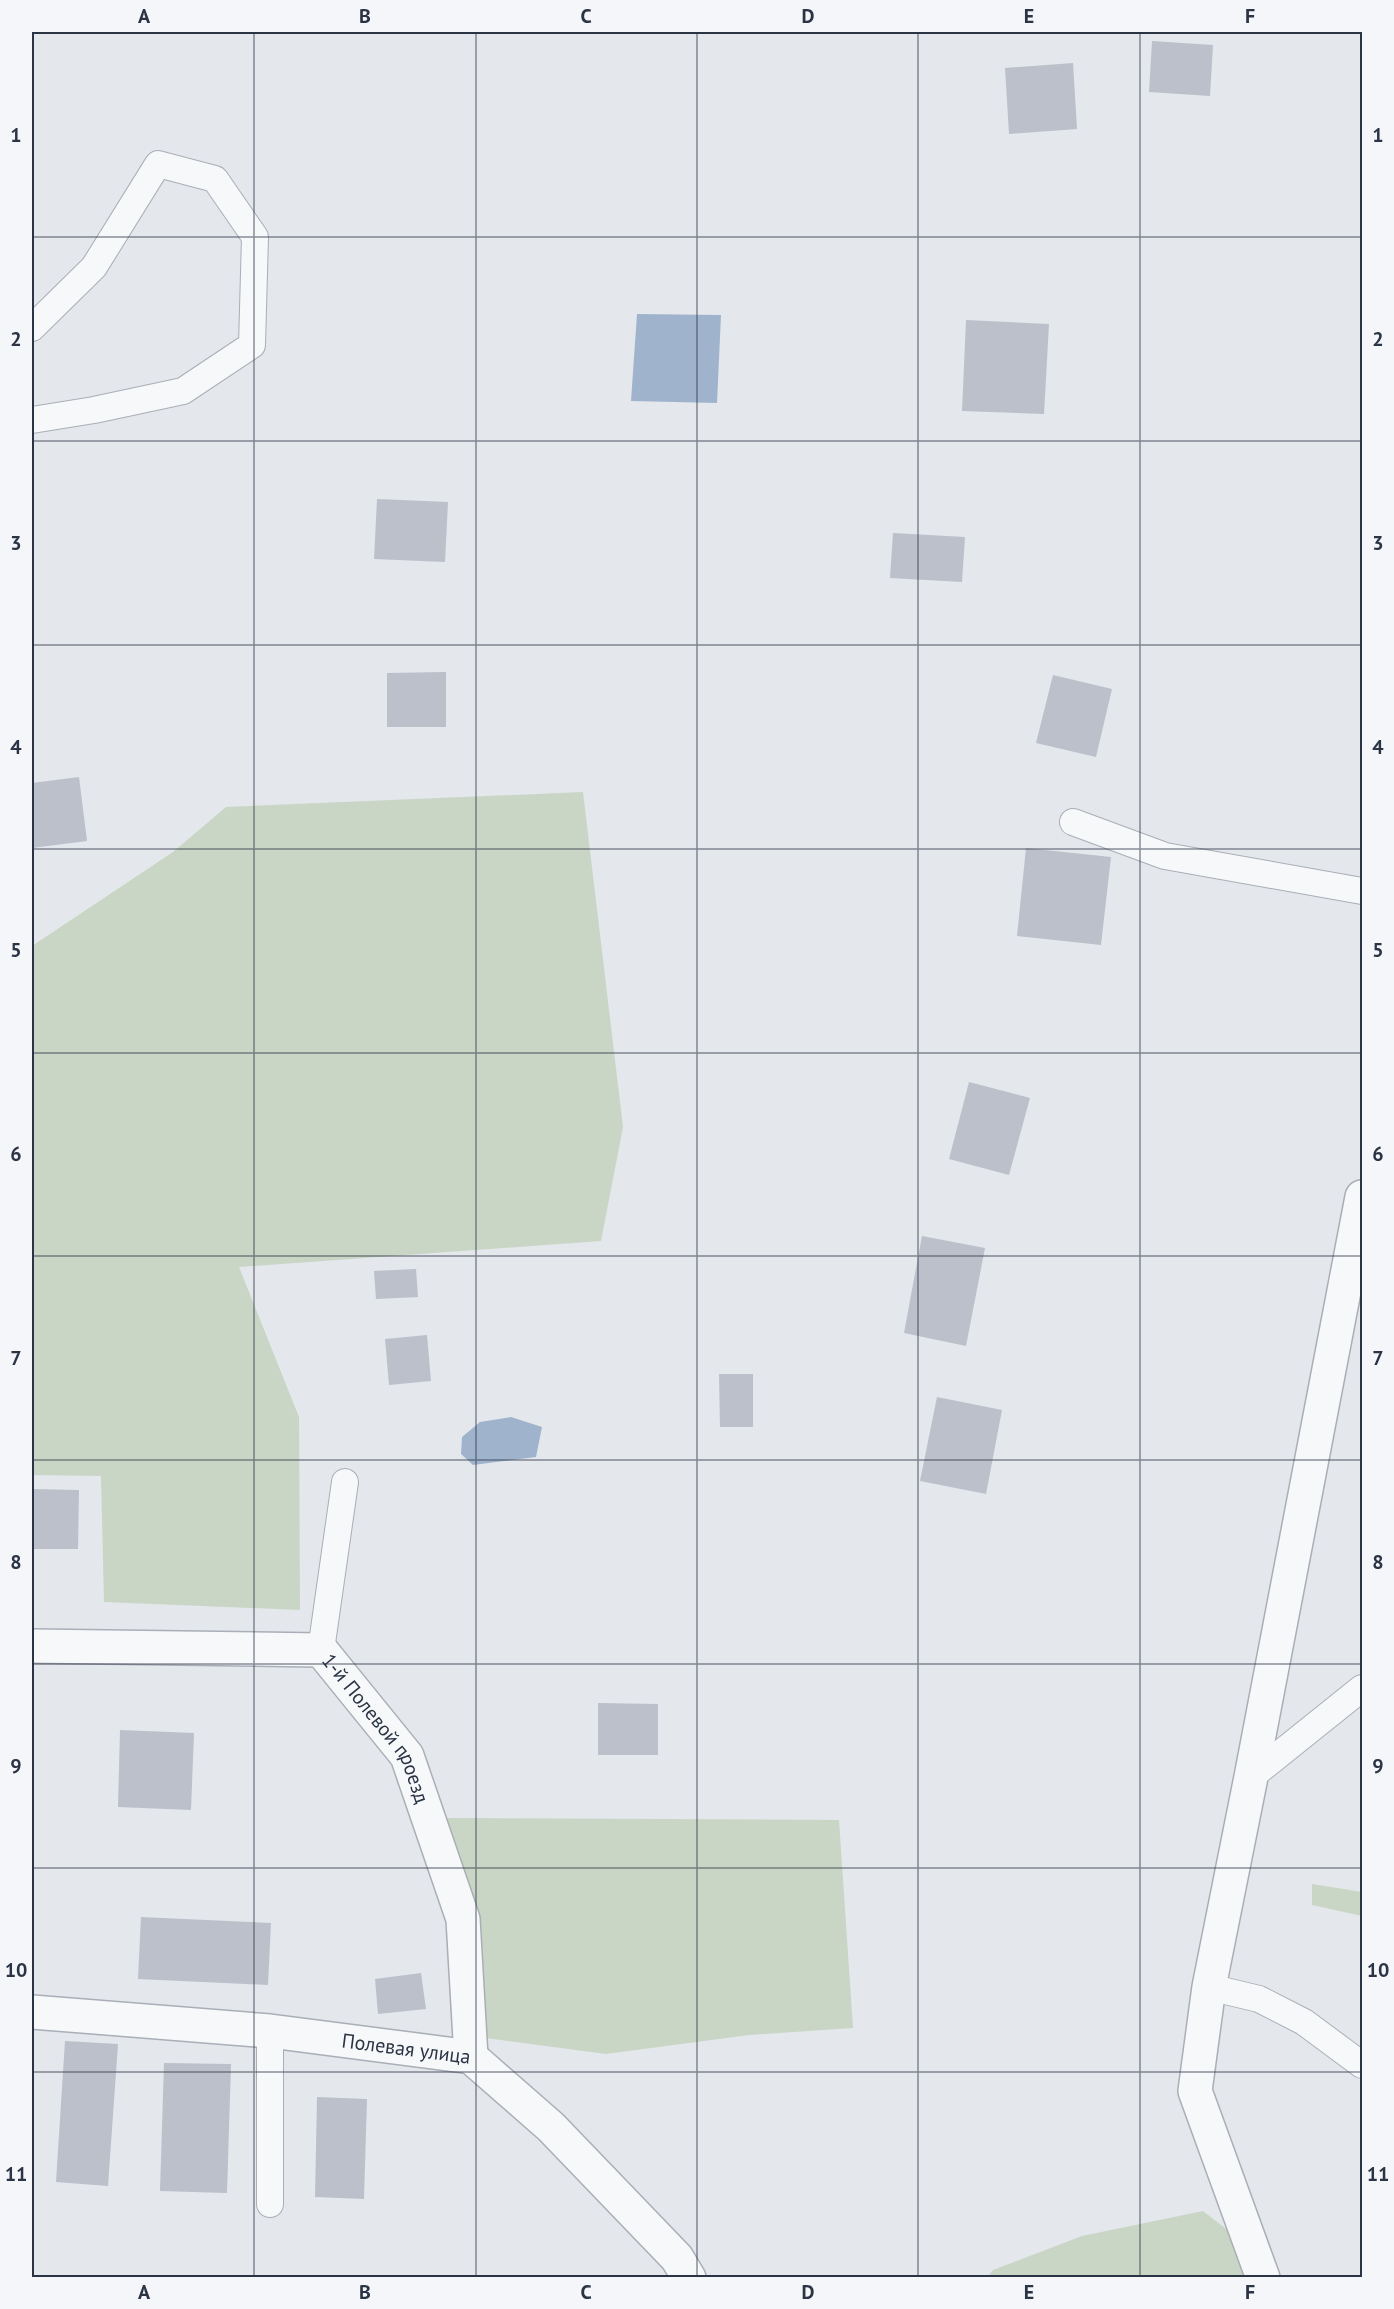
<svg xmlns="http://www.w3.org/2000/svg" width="1394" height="2309" font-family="'PT Sans',sans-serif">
<rect width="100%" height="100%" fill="#e4e7ec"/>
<path fill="#c9d6c5" d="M583 792 623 1127 601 1241 239 1267 299 1417 300 1610 104 1602 101 1476 32 1475V946L173 852 226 807Z
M444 1818 839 1820 853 2028 749 2035 606 2054 486 2038Z
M1312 1884 1362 1892V1916L1312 1905Z
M1203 2211 1230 2232 1246 2278H987L993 2270 1082 2236Z"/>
<path fill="#9fb4cc" d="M637 314 721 315 717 403 631 401Z
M511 1417 542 1427 536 1457 473 1465 461 1454 462 1437 480 1422Z"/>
<path fill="#bbc0ca" d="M1152 41 1213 45 1210 96 1149 92Z
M1073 63 1077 129 1009 134 1005 68Z
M966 320 1049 324 1044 414 962 411Z
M377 499 448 502 445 562 374 559Z
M893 533 965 537 962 582 890 578Z
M446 672V727H387V673Z
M1053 675 1112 689 1096 757 1036 743Z
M79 777 87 841 32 848V783Z
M1026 848 1111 857 1101 945 1017 936Z
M969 1082 1030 1098 1009 1175 949 1159Z
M922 1236 985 1248 966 1346 904 1333Z
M416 1269 418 1297 376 1299 374 1271Z
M427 1335 431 1381 389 1385 385 1339Z
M719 1374H753V1427H720Z
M937 1397 1002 1410 986 1494 920 1481Z
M32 1489 79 1490 78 1549H32Z
M598 1703 658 1704V1755H598Z
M120 1730 194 1733 191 1810 118 1807Z
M141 1917 271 1923 268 1985 138 1979Z
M421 1973 426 2009 378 2014 375 1979Z
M65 2041 118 2044 108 2186 56 2182Z
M164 2063 231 2064 227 2193 160 2191Z
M317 2097 367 2099 364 2199 315 2197Z"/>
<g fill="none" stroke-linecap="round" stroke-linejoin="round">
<g stroke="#a9aeb7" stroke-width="28">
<path id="lane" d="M32 328 94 267 158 164 215 179 255 237 252 345 183 391 94 410 32 420
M1073 822 1165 856 1362 891
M321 1650 345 1482
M1251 1777 1362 1688
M1209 1987 1259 1999 1304 2022 1362 2065
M270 2031V2204"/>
</g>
<g stroke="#a9aeb7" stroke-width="36">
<g id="street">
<path id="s1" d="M32 1646 321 1650 407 1756 463 1919 471 2057"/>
<path id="s2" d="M32 2012 270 2031 471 2057 551 2127 677 2258 689 2278"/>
<path d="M1263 2278 1195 2091 1209 1987 1251 1777 1362 1197"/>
</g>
</g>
<use href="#lane" stroke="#f7f8fa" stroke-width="26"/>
<use href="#street" stroke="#f7f8fa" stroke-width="33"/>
</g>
<path fill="none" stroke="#2b3445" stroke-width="1.5" stroke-opacity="0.55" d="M254 32V2278M476 32V2278M697 32V2278M918 32V2278M1140 32V2278M32 237H1362M32 441H1362M32 645H1362M32 849H1362M32 1053H1362M32 1256H1362M32 1460H1362M32 1664H1362M32 1868H1362M32 2072H1362"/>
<g text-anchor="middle" stroke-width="5" stroke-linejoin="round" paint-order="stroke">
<g font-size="20" fill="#2b3445" stroke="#f4f6f9">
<text dy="7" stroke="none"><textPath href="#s1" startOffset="386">1-й Полевой проезд</textPath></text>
<text dy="7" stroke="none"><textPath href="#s2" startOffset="376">Полевая улица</textPath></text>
</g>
</g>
<rect width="1394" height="2309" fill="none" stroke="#f4f6f9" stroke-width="66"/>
<rect x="33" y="33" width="1328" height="2243" fill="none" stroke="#2b3445" stroke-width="2"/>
<g font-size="20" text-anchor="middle" font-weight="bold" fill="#2b3445">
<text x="144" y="23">A</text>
<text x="365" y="23">B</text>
<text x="586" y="23">C</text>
<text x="808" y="23">D</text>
<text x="1029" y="23">E</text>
<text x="1250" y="23">F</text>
<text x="16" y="142">1</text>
<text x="1378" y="142">1</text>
<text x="16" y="346">2</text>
<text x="1378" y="346">2</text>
<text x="16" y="550">3</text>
<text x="1378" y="550">3</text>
<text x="16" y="754">4</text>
<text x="1378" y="754">4</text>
<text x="16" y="957">5</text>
<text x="1378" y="957">5</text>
<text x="16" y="1161">6</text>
<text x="1378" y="1161">6</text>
<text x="16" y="1365">7</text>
<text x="1378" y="1365">7</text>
<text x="16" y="1569">8</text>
<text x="1378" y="1569">8</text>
<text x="16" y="1773">9</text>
<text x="1378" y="1773">9</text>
<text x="16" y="1977">10</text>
<text x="1378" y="1977">10</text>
<text x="16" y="2181">11</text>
<text x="1378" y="2181">11</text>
<text x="144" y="2299">A</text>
<text x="365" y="2299">B</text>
<text x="586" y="2299">C</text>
<text x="808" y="2299">D</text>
<text x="1029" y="2299">E</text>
<text x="1250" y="2299">F</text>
</g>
</svg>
